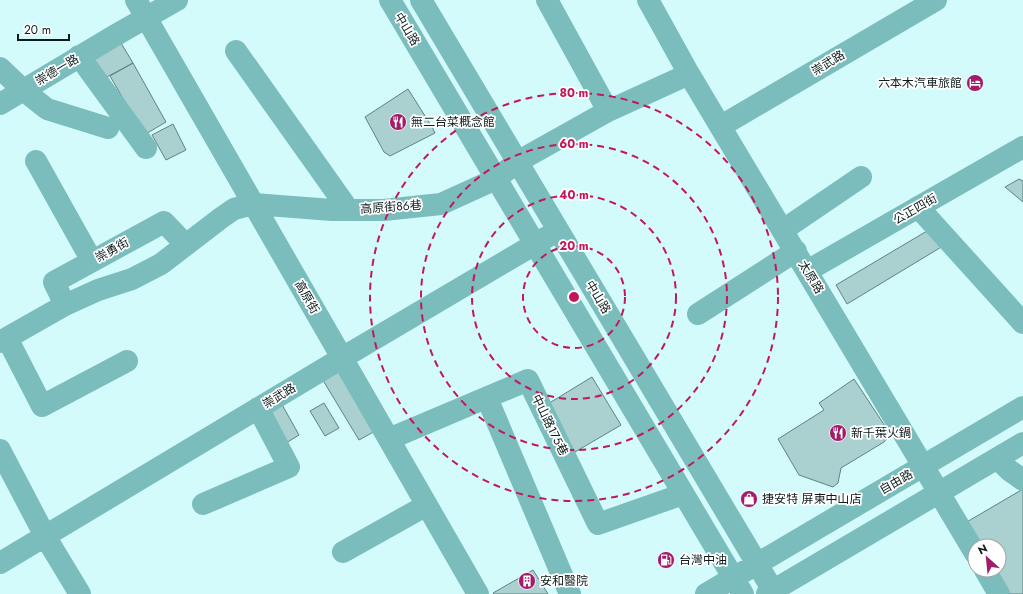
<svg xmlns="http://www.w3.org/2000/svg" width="1023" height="594" font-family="Jost,'Noto Sans TC',sans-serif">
<rect width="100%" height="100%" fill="#d4fbfb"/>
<path fill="#aad0d0" stroke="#5f8383" d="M121 43 133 63 103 79 92 60Z
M133 63 166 122 144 135 110 76Z
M408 89 432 127 435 133 390 156 384 152 365 117Z
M173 124 186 150 166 160 152 135Z
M1019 179 1023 181V202L1005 187Z
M932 228 943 246 847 304 836 285Z
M341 365 379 429 359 440 321 377Z
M592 377 621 425 575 452 546 405Z
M854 379 887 429 888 437 884 442 841 468 838 483 833 487 799 475 778 439 824 410 819 403Z
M280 401 299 435 286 443 267 408Z
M324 403 339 428 325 436 310 411Z
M1023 489V594H1008L993 570H999V546H979L965 523Z
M533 570 548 594H494L493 593Z"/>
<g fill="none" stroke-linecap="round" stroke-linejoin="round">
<path stroke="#7bbcbd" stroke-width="22" d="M136 0 478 594
M390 0 743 594
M421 0 775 594
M547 0 608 111
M648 0 689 74 975 553
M236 51 348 209
M79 56 146 148
M0 68 23 90 47 109 108 128
M0 104 114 36 177 0
M721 126 936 0
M36 161 92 261
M918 207 1023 323
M783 230 861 177
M807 271 1023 147
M65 305 54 282 164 222 186 245
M698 314 796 251
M7 338 42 406 127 361
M0 342 65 305 98 290 132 279 161 264 221 218 234 209 253 204 332 210H384L441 204 496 179 517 162 608 111 689 74
M487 398 570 594
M389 439 528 380 598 524 683 494
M0 450 45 536 80 594
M1005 454 999 460 1009 470 1023 480
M203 504 289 467 258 408
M343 552 427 505
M0 563 342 358 547 237
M985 570 999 594
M706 594 1023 407
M767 594 1023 443"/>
</g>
<g fill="none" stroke="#c2185b" stroke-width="2" stroke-dasharray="7 5">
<circle cx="574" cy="297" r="51"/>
<circle cx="574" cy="297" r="102"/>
<circle cx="574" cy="297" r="153"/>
<circle cx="574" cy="297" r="204"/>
</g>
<defs>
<g id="hotel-disc" transform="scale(0.9)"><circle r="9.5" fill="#a11c6a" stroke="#fff"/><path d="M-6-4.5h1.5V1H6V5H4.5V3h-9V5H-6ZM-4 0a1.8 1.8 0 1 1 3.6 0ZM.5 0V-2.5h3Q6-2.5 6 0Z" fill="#fff"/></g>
<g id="restaurant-disc" transform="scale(0.9)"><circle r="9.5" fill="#a11c6a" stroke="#fff"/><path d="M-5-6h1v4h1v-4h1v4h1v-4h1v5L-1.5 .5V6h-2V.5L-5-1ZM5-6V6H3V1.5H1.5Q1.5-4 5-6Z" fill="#fff"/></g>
<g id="shop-disc" transform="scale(0.9)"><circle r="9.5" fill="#a11c6a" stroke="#fff"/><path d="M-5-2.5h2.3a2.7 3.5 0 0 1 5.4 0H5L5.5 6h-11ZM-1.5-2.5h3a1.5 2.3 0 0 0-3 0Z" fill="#fff"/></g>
<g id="fuel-disc" transform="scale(0.9)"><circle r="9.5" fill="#a11c6a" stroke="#fff"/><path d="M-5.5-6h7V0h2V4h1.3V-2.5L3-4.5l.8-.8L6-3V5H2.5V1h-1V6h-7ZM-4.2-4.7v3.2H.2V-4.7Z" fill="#fff"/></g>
<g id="building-disc" transform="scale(0.9)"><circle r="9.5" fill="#a11c6a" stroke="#fff"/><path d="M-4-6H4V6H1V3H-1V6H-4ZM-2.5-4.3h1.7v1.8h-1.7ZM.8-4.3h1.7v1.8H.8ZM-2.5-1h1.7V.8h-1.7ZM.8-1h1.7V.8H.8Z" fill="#fff"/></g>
</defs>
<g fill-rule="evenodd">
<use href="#hotel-disc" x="975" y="83"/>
<use href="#restaurant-disc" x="398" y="122"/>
<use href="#restaurant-disc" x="838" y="433"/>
<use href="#shop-disc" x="749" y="499"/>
<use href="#fuel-disc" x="666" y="560"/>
<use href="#building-disc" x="527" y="581"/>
</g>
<g text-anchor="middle" stroke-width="3.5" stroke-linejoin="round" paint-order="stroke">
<g font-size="12" fill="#0d1b1b" stroke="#fff">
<text transform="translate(407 29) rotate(59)" y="4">中山路</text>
<text transform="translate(828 63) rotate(-31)" y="4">崇武路</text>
<text transform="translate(57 70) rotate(-31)" y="4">崇德一路</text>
<text transform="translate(391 207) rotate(-4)" y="4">高原街86巷</text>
<text transform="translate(915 209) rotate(-30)" y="4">公正四街</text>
<text transform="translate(112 250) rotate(-29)" y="4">崇勇街</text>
<text transform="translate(811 277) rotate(59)" y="4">太原路</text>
<text transform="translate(307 297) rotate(60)" y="4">高原街</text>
<text transform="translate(598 297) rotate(59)" y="4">中山路</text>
<text transform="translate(279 396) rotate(-31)" y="4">崇武路</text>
<text transform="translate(550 425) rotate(64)" y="4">中山路175巷</text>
<text transform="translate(896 482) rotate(-30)" y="4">自由路</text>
</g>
<g font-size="12" fill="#0d1b1b" stroke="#fff" text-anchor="start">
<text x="962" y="87" text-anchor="end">六本木汽車旅館</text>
<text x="411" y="126">無二台菜概念館</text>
<text x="851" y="437">新千葉火鍋</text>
<text x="762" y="503">捷安特 屏東中山店</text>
<text x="679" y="564">台灣中油</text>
<text x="540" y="585">安和醫院</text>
</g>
</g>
<circle cx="574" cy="297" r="6" fill="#c2185b" stroke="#fff" stroke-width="2"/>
<g font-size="12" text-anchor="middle" font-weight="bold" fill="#c2185b" stroke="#fff" stroke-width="3.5" stroke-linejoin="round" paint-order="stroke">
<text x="574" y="97">80 m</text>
<text x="574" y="148">60 m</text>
<text x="574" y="199">40 m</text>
<text x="574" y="250">20 m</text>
</g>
<g transform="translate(987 558) rotate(333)"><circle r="19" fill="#ffffff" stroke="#9ea4a4"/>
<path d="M0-3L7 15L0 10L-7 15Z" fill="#a11c6a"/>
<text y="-6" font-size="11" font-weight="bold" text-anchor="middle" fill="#0d1b1b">N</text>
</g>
<path d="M18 34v6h51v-6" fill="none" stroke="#0d1b1b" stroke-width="2"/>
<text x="24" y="34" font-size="12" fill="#0d1b1b" stroke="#ffffff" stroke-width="3" paint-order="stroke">20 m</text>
</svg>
